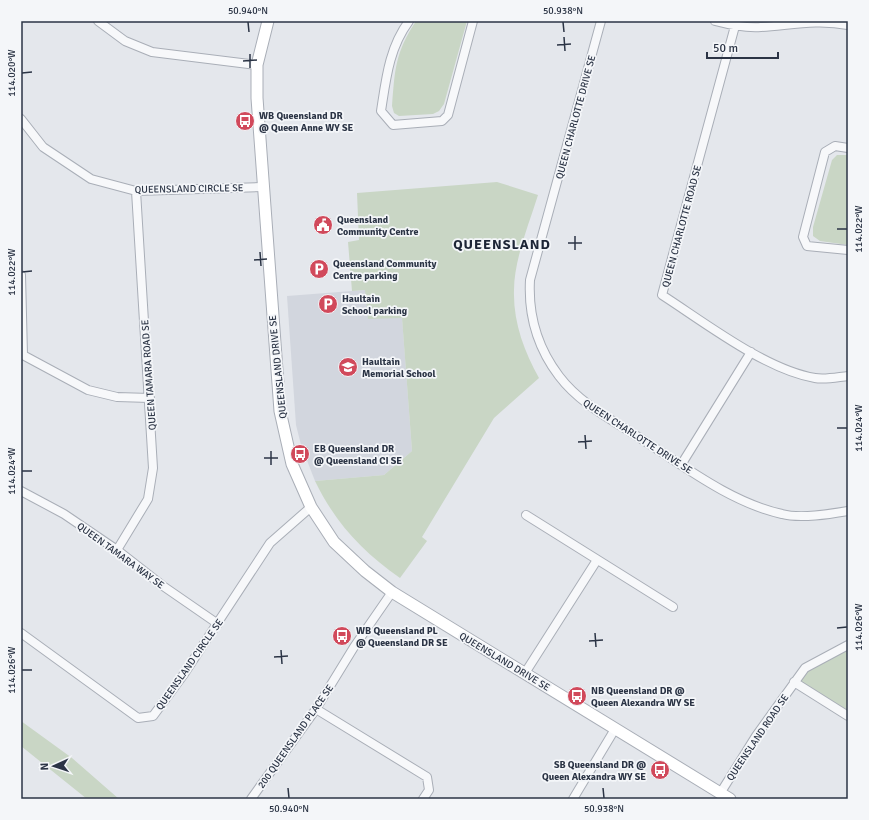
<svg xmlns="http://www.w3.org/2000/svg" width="869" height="820" font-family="Signika,sans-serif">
<rect width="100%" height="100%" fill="#e4e7ec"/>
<path fill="#d2d6de" d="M365 290 402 317 412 451 384 475 315 481 301 445 296 425 287 296Z"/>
<path fill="#c9d6c5" d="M416 21H467L444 104 439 111 433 114 399 116 394 113 392 106C395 69 395 53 416 21Z
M837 155H848V245L820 241 813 236V227L832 160Z
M497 182 538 195C529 224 514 260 514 290 513 322 524 351 539 378L494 418 422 537 427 541 400 578C362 551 336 524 315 481L384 475 412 451 402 318 368 319 365 290 352 291 348 242 359 240 357 193Z
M848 645V716L794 682 805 668Z
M21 721 72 758 119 799H87L21 746Z"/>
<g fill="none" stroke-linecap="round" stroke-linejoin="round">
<g stroke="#a9aeb7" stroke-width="10">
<path id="street" d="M98 21 125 41 152 52 257 65
M409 21C389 48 386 79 381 111L393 125 442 121 448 115 473 21
M601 21 530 280C528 316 537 347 559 376 580 404 614 421 643 440 685 467 732 503 782 514 800 519 830 514 848 511
M715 21C730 25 746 28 761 27 791 25 818 19 848 25
M735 26 662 295C704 322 766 370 815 378 825 380 838 377 848 376
M21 119 43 147 91 179 136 191 262 187
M848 148 835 146 825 152 803 237 807 246 848 250
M21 275 23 355
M21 354 88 390 117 397 150 398
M681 465 751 352
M21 491 64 514 117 550 163 586 218 624
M526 515 673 607
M117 550 148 499 153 468 136 191
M21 633 138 718 153 716 184 674 270 543 311 507
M525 673 597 560
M794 682 848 716
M316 709 427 777 429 790 423 799
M721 792 756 736 805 668 848 645
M251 799 316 709 354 647 392 592
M573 799 615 729"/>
</g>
<g stroke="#a9aeb7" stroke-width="13">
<path id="secondary" d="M268 21 257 65V98L280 411 292 464 311 507 334 542 365 571 392 592 730 799"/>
</g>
<use href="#street" stroke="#f7f8fa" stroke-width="8"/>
<use href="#secondary" stroke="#fff" stroke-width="11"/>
</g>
<path fill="none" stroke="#2b3445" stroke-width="1.5" d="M248 22 249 32M563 22 564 32M564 37 565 51M557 45 571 44M250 54V68M243 61 257 60M22 73 32 72M837 229H847M575 236V250M568 243H582M260 252 261 266M254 260 267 259M22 272 32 271M837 428H847M585 435 586 449M578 442 592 441M271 451V465M264 458H278M22 471H32M837 628 847 627M595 633 596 647M589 641 603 640M281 650 282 664M274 657 288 656M22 670H32M288 788 289 798M603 788 604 798"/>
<defs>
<g id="bus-disc" transform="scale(1)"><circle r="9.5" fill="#d1495b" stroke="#f4f6f9"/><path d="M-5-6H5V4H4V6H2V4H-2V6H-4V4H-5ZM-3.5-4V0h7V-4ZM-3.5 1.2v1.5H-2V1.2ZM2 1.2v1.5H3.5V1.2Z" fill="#fff"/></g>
<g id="civic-disc" transform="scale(1)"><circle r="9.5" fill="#d1495b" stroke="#f4f6f9"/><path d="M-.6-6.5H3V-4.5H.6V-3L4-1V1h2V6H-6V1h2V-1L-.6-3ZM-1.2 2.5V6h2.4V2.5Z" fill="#fff"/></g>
<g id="parking-disc" transform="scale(1)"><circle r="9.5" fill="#d1495b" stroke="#f4f6f9"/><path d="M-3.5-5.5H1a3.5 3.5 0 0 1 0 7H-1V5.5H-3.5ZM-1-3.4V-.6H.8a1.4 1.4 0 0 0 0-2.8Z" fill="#fff"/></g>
<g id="school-disc" transform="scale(1)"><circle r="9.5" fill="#d1495b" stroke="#f4f6f9"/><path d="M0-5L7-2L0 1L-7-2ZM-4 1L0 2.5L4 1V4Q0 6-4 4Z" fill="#fff"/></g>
</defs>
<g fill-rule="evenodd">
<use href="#bus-disc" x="245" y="121"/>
<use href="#civic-disc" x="323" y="225"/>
<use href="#parking-disc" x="319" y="269"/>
<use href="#parking-disc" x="328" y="304"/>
<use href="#school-disc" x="348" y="367"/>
<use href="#bus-disc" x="300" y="454"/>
<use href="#bus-disc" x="342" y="636"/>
<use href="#bus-disc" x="577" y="696"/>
<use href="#bus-disc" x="660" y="770"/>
</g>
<g text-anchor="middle" stroke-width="3.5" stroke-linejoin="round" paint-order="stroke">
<g font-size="10" font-weight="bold" fill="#2b3445" stroke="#f4f6f9" text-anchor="start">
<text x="259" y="119">WB Queensland DR<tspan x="259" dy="12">@ Queen Anne WY SE</tspan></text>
<text x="337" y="223">Queensland<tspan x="337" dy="12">Community Centre</tspan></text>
<text x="333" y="267">Queensland Community<tspan x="333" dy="12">Centre parking</tspan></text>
<text x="342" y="302">Haultain<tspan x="342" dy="12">School parking</tspan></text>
<text x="362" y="365">Haultain<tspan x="362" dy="12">Memorial School</tspan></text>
<text x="314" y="452">EB Queensland DR<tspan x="314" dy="12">@ Queensland CI SE</tspan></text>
<text x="356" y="634">WB Queensland PL<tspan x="356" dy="12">@ Queensland DR SE</tspan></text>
<text x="591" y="694">NB Queensland DR @<tspan x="591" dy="12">Queen Alexandra WY SE</tspan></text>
<text x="646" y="768" text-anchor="end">SB Queensland DR @<tspan x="646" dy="12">Queen Alexandra WY SE</tspan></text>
</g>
<g font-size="10" fill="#2b3445" stroke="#f4f6f9">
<text transform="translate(575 117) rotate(-75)" y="4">QUEEN CHARLOTTE DRIVE SE</text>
<text transform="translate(189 188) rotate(-1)" y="4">QUEENSLAND CIRCLE SE</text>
<text transform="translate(681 226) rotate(-75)" y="4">QUEEN CHARLOTTE ROAD SE</text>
<text transform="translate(277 367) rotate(-96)" y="4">QUEENSLAND DRIVE SE</text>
<text transform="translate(148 375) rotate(-94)" y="4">QUEEN TAMARA ROAD SE</text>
<text transform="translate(638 436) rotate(33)" y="4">QUEEN CHARLOTTE DRIVE SE</text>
<text transform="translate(121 555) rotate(36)" y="4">QUEEN TAMARA WAY SE</text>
<text transform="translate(505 661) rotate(31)" y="4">QUEENSLAND DRIVE SE</text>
<text transform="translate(189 664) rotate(-55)" y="4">QUEENSLAND CIRCLE SE</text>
<text transform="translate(295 736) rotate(-55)" y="4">200 QUEENSLAND PLACE SE</text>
<text transform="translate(757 737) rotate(-56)" y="4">QUEENSLAND ROAD SE</text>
</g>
<g font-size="14" font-weight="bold" letter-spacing="1" fill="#1d2536" stroke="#f4f6f9">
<text x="502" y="249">QUEENSLAND</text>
</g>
</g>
<rect width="869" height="820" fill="none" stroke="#f4f6f9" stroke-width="44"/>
<g transform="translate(54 766) rotate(267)" stroke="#f4f6f9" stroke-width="3" paint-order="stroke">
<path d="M0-3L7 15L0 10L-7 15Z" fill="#2b3445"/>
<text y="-6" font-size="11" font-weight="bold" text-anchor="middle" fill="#2b3445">N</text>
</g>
<path d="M707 52v6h71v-6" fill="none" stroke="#2b3445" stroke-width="2"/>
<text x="713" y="52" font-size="12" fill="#2b3445" stroke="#f4f6f9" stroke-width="3" paint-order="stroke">50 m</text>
<rect x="22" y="22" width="825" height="776" fill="none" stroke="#2b3445" stroke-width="1.5"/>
<g font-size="10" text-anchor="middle" fill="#2b3445">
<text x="248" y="14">50.940°N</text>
<text x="563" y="14">50.938°N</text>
<text transform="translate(11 73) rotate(-90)" y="4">114.020°W</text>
<text transform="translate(858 229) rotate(-90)" y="4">114.022°W</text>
<text transform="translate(11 272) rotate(-90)" y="4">114.022°W</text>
<text transform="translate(858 428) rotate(-90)" y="4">114.024°W</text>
<text transform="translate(11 471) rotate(-90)" y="4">114.024°W</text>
<text transform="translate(858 627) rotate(-90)" y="4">114.026°W</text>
<text transform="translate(11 670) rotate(-90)" y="4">114.026°W</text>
<text x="289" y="812">50.940°N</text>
<text x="604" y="812">50.938°N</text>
</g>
</svg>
